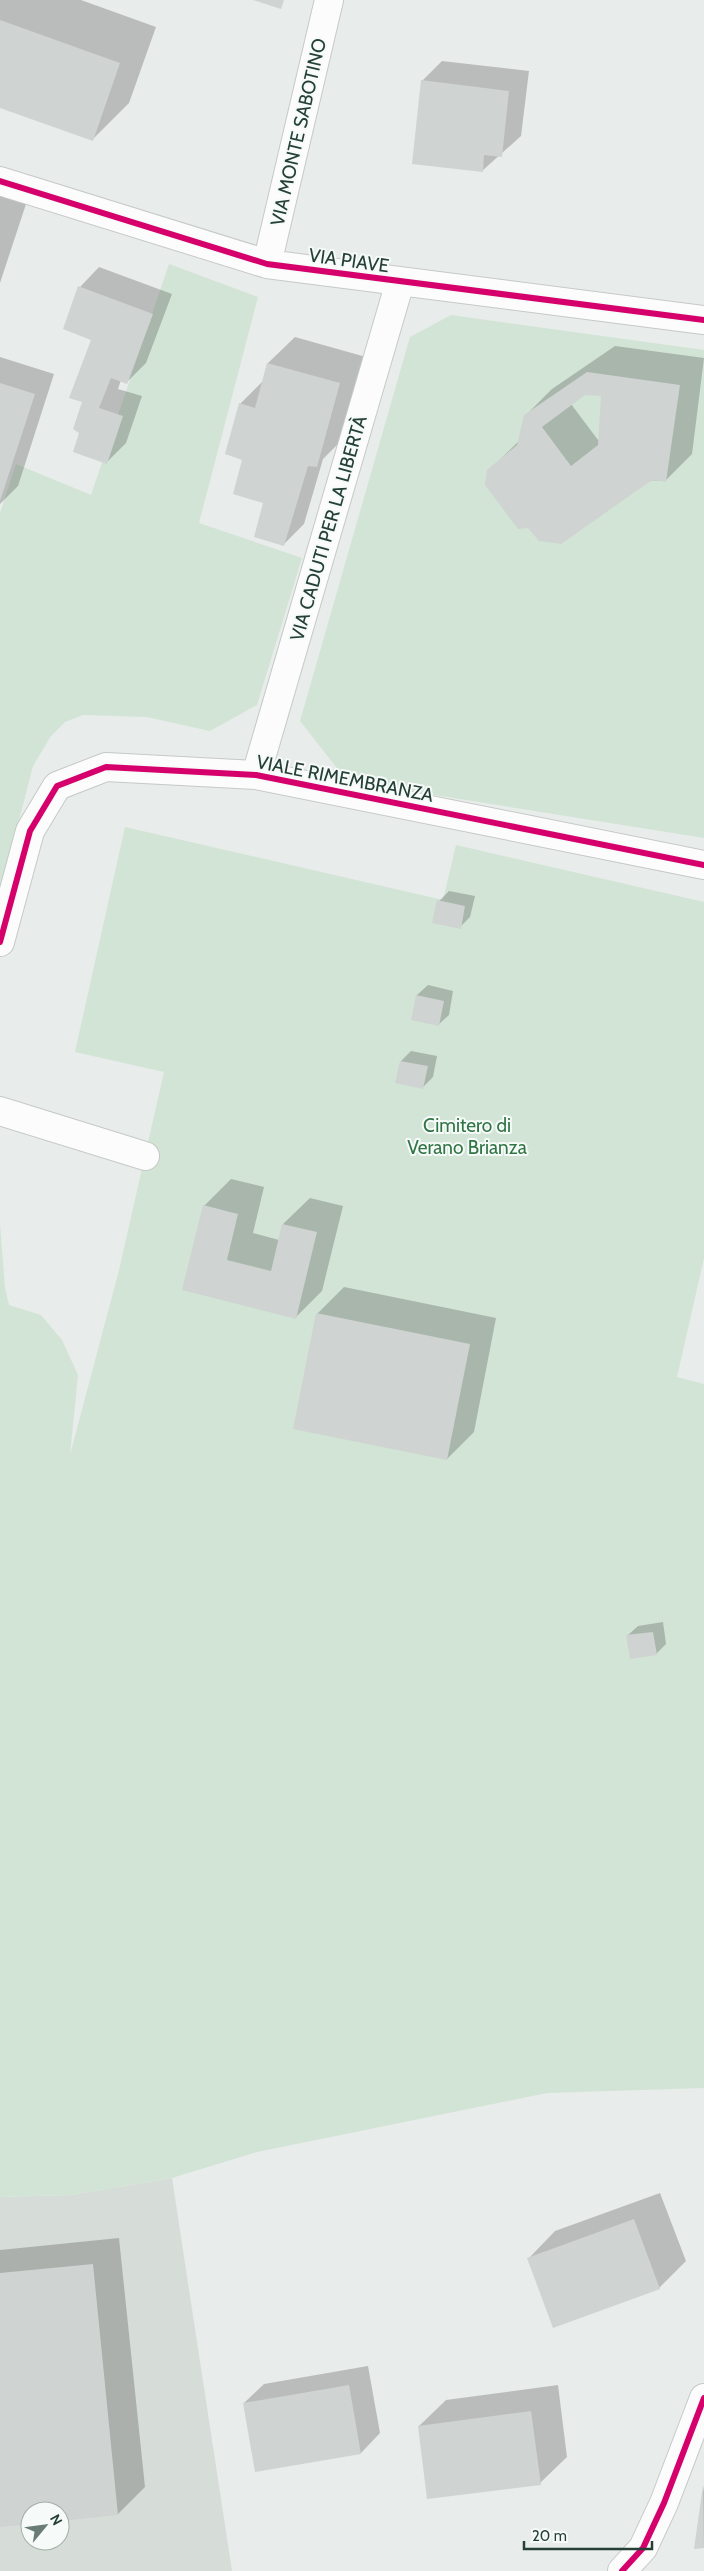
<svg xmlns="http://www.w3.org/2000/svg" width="704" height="2571" font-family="Cabin,sans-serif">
<rect width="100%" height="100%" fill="#e8ecea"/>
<path fill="#d6ddd9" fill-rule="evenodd" d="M172 2178 232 2571H0V2197L71 2195ZM30 2511H60V2541H30Z"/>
<path fill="#d2e4d6" d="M169 264 258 297 199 523 302 558 257 705 210 731 147 717 83 715 65 722 51 736 33 766 0 894V513L16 464 91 495Z
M451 315 704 350V838L347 781 300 721 410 337Z
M125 827 443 900 456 845 704 902V1258L677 1377 704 1384V2088L547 2093 257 2152 172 2178 71 2195 0 2197V1224L5 1288 9 1305 41 1315 62 1340 78 1375 70 1455 119 1270 164 1072 75 1052Z"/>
<path fill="#0003" fill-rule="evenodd" d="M0 0H81L156 27 129 103 93 139 0 107Z
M442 61 529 71 521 136 482 171 422 81Z
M0 189 28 198 0 283Z
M99 267 172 294 146 363 127 382 121 380 118 389 142 396 126 443 106 463 81 432 93 339 80 287Z
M295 337 366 357 343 439 323 459 304 524 284 544 265 502 240 404 263 381 268 363Z
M615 346 704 358 692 454 665 481 488 471 520 440 525 416 552 389ZM585 393 602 394 600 439 598 440 571 404Z
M0 357 54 374 18 486 0 504Z
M449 891 475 896 470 917 460 927 439 901Z
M428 985 453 991 449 1015 438 1025 413 1019 417 995Z
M411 1051 437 1056 433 1077 423 1087 401 1061Z
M231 1179 264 1187 253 1233 279 1240 283 1224 310 1198 343 1206 322 1291 295 1318 184 1289 204 1206Z
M344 1287 496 1318 474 1432 447 1459 317 1314Z
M663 1622 666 1644 656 1654 627 1636 638 1626Z
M660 2193 686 2261 659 2288 529 2258 555 2231Z
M119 2238 145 2487 118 2514 60 2520V2511H30V2523L0 2526V2250Z
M368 2366 380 2433 361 2453 244 2403 264 2384Z
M558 2385 567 2457 540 2483 419 2426 446 2400Z
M704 2485V2547H696Z"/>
<path fill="#cfd3d1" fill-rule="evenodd" d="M253 0H284L281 9Z
M0 20 120 63 93 141 0 108Z
M421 80 509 91 502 157 484 155 483 172 412 164Z
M78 286 153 314 127 384 111 378 99 408 123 416 107 464 73 452 79 433 73 429 82 402 69 398 91 340 63 329Z
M267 363 340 383 317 467 308 466 284 546 254 537 263 503 233 494 242 460 225 454 239 403 255 408Z
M587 372 680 385 666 482 652 480 561 544 539 541 528 528 518 529 485 485 487 470 517 445 524 415ZM585 395 601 396 598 445 571 466 542 427Z
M0 383 35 394 0 501Z
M437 900 465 906 461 929 432 923Z
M416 995 444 1001 439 1026 411 1020Z
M400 1061 428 1066 423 1089 395 1083Z
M203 1205 238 1214 227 1260 271 1271 282 1224 317 1232 296 1319 182 1290Z
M316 1313 470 1344 447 1460 293 1429Z
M653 1632 657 1655 630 1659 626 1635Z
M634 2219 660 2289 553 2328 527 2258Z
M93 2264 118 2515 60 2521V2511H30V2524L0 2527V2273Z
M349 2385 361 2454 255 2472 243 2403Z
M531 2411 541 2485 427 2499 418 2426Z
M703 2485 704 2548 694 2549Z"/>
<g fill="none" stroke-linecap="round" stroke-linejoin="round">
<g stroke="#c5c9c7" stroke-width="30">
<path id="minor" d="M0 181 267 264 704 320
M267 264 329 0
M256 775 400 282
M0 942 30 831 57 786 106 767 256 775 704 865
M0 1111 145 1156
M622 2571 643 2548 664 2503 704 2398"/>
</g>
<use href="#minor" stroke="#fcfcfc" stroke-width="28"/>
<g stroke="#f6faf8" stroke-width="9">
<path id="cycleway" d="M0 181 267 264 704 320
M0 942 30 831 57 786 106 767 256 775 704 865
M622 2571 643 2548 664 2503 704 2398"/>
</g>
<use href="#cycleway" stroke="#d6006c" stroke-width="6"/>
</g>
<g text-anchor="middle" stroke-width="4" stroke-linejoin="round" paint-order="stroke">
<g font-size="19" fill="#254036" stroke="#f6faf8">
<text transform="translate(298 132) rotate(-77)" y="7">VIA MONTE SABOTINO</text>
<text transform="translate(349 260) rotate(8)" y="7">VIA PIAVE</text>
<text transform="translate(328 528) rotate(-74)" y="7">VIA CADUTI PER LA LIBERTÀ</text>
<text transform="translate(345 778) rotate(11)" y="7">VIALE RIMEMBRANZA</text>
</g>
<g font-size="19" fill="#317545" stroke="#f6faf8">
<text x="467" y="1132">Cimitero di<tspan x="467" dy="22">Verano Brianza</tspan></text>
</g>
</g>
<g transform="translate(45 2526) rotate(61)"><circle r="24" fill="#f6faf8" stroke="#a2b0aa"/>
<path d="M0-4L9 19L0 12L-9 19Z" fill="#697c75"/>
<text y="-8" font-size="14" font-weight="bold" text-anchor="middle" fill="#254036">N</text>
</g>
<path d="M524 2541v8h128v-8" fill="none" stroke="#254036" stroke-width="2.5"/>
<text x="532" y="2541" font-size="15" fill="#254036" stroke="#f6faf8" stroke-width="4" paint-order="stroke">20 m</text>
</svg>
